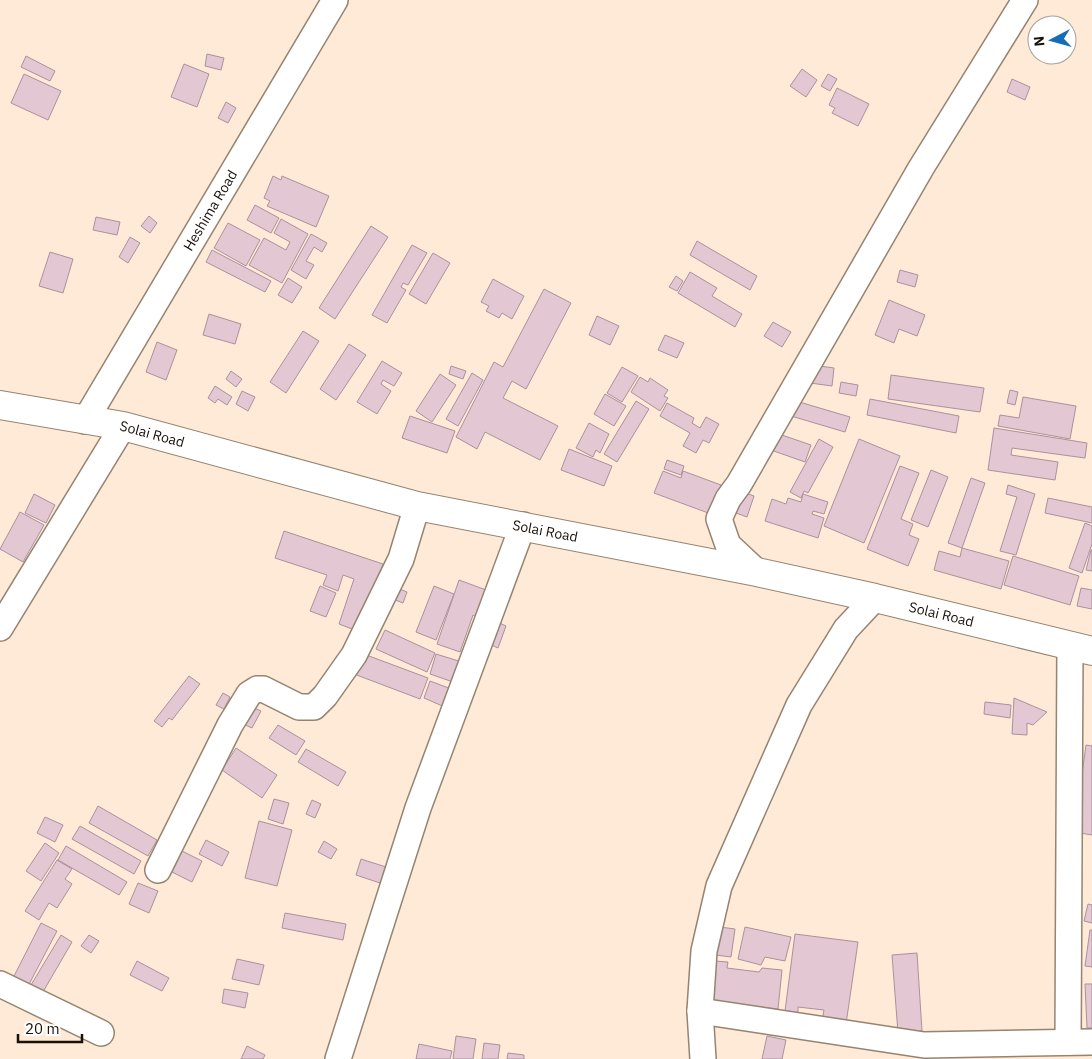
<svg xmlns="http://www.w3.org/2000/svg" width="1092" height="1059" font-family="'IBM Plex Sans',sans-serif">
<rect width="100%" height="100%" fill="#feead6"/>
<path fill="#e3c8d4" stroke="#ab919c" d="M207 54 224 58 221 70 205 66Z
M26 56 55 71 50 81 21 67Z
M184 64 209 74 197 107 171 97Z
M802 69 817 80 806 97 790 86Z
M24 74 61 91 48 120 11 103Z
M828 74 837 79 830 91 821 86Z
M1012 79 1030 87 1025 100 1007 92Z
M837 88 869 104 858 126 832 113 835 108 829 105Z
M226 102 236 108 228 123 218 118Z
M273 176 281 180 282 176 329 196 316 227 267 206 270 201 264 198Z
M255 205 279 218 271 233 247 220Z
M149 216 157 223 150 233 141 226Z
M96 217 120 222 117 235 93 230Z
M281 219 308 234 282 283 249 265 264 238 286 250 290 242 274 233Z
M228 223 260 240 246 266 214 248Z
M371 226 388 237 335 319 319 308Z
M311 234 327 243 322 252 314 247 306 261 314 265 306 279 291 270Z
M130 237 140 243 128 263 119 257Z
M697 241 757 276 750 290 690 255Z
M412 245 427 253 408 285 403 283 401 287 406 290 387 323 372 315Z
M212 250 271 281 265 292 206 262Z
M50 252 73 259 63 293 39 286Z
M433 253 450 263 426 304 409 294Z
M900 270 918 275 915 287 897 282Z
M690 272 717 288 712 296 742 314 735 327 678 293Z
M676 276 683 281 677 291 669 287Z
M288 278 302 287 292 303 278 295Z
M493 279 524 296 512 319 502 313 499 318 486 311 489 306 481 302Z
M544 289 571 303 526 389 512 381 503 398 558 426 540 460 485 432 477 449 456 437 494 362 503 367Z
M889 300 925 315 917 336 899 329 894 343 875 335Z
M209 314 241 324 235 344 203 335Z
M597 316 619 326 610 345 589 335Z
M773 322 791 332 782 347 764 336Z
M303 331 319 341 286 393 270 382Z
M665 335 684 343 677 358 658 350Z
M157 342 177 350 166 380 146 372Z
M349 344 366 355 336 400 320 389Z
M382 361 402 373 394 386 383 380 381 384 391 391 377 414 357 402Z
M813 365 834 368 832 386 810 383Z
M451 366 466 371 463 379 449 374Z
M622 367 638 376 622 402 607 393Z
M231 371 242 379 236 387 226 379Z
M472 373 483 380 458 426 446 419Z
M440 374 456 385 432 422 416 411Z
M891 375 984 388 980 412 888 399Z
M640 377 648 382 650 378 668 390 664 396 668 398 660 411 631 392Z
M841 382 858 385 856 396 839 393Z
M215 386 232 397 227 405 218 399 215 403 208 398Z
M1010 390 1018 392 1015 405 1007 403Z
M242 391 255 397 248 411 236 404Z
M605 394 626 406 614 426 594 414Z
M1023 397 1076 406 1070 439 998 426 1000 415 1019 418Z
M870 399 959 416 956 433 867 415Z
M636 401 649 409 617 462 604 454Z
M796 401 850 417 845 432 791 416Z
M667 403 694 418 692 423 700 428 706 417 719 424 709 443 703 440 696 453 683 446 690 433 660 416Z
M410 416 455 431 447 453 402 438Z
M589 423 609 434 600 453 596 450 593 457 576 448Z
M994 428 1087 443 1085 458 1012 448 1011 455 1058 462 1055 480 988 470Z
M776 433 811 445 805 462 771 450Z
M819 439 833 447 808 493 804 491 801 498 790 492Z
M859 439 900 456 864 543 824 526Z
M569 449 612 466 604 486 561 470Z
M667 460 684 466 681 475 664 469Z
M900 466 919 473 901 519 913 524 909 535 919 539 908 566 867 549Z
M931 470 948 477 928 527 911 520Z
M663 471 681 478 683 471 721 485 711 514 654 493Z
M971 478 985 483 962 548 948 543Z
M1008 485 1035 494 1016 555 1000 551 1017 497 1006 494Z
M743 492 754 496 747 517 736 513Z
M34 494 55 505 46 523 25 513Z
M803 494 828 502 824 514 813 511 812 514 824 518 818 538 765 521 772 499 786 504 788 498 801 502Z
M1048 498 1092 507V523L1045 513Z
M20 512 44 525 23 562 0 549Z
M1085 523 1092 526V544L1082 573 1069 568Z
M284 531 383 564 360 632 339 624 354 579 343 575 338 591 323 585 327 575 275 558Z
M962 548 1009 561 1001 589 934 570 939 551 960 557Z
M1091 550H1092V571L1086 570Z
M1013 556 1079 576 1070 605 1004 585Z
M459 580 486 590 477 617 473 615 460 652 437 644Z
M320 586 336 593 326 617 310 611Z
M434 586 454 594 436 640 416 632Z
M397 588 407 592 403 603 393 599Z
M1081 588 1092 590V609L1077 606Z
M493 620 506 626 498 648 485 642Z
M385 630 435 653 427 672 376 649Z
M361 653 428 678 420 699 354 674Z
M436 654 462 662 456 683 430 674Z
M189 676 200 684 172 720 169 718 162 727 154 721Z
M430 681 454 690 447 708 424 698Z
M223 693 230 697 224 709 216 705Z
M1014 698 1047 712 1033 725 1027 723V735L1012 734Z
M985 702 1011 705 1010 718 984 714Z
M252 707 261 711 252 728 243 724Z
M278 725 305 741 296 755 269 738Z
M1086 745 1092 746V835L1074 832Z
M236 748 277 775 262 798 222 770Z
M306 749 346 772 338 786 298 762Z
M274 799 289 803 283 824 268 819Z
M312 800 321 804 315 818 306 814Z
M98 806 157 840 148 856 89 823Z
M45 817 63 825 55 842 37 833Z
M259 821 292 830 277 886 245 878Z
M80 826 141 861 134 874 72 839Z
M206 840 229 852 222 866 199 854Z
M324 841 337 849 331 859 318 852Z
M45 843 59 853 41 881 26 871Z
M66 846 127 882 119 895 58 860Z
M180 850 202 861 192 882 170 871Z
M361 859 386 867 380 883 356 875Z
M57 860 72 869 65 879 72 884 57 908 49 903 39 920 25 911Z
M138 883 158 891 149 913 129 904Z
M1088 904 1092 905V923L1084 921Z
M285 913 346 924 343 940 282 928Z
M41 923 57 931 26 990 11 982Z
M720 927 735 929 731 957 716 955Z
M745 927 791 937 785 961 765 957 761 965 738 959Z
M1090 930H1092V967L1085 966Z
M795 934 858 942 846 1024 822 1021 824 1010 798 1007V1013L785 1011Z
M61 935 72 942 40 997 28 990Z
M89 935 99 941 91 953 81 946Z
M917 953 922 1031 898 1033 892 955Z
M237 959 264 965 259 985 232 979Z
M137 961 169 978 162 991 130 975Z
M715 961 728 962 727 968 759 972 762 968 782 970 778 1009 710 1001Z
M1085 984H1092V1028H1087Z
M224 989 248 993 245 1008 222 1003Z
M456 1036 476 1039 473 1059H453Z
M767 1036 786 1040 782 1059H762Z
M484 1043 500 1045 498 1059H482Z
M419 1044 452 1051 450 1059H416Z
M247 1046 265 1055 263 1059H241Z
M508 1053 524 1055V1059H507Z"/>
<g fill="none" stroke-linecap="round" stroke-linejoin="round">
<g stroke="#958471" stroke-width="28">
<g id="minor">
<path id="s1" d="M85 421 335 0"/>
<path d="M757 572 728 545 719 519 728 499 739 484 921 168 1025 0"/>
<path d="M0 628 123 426"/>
<path d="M158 870 230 725 249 694 257 689H263L299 707H314L325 696 354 655 401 559 417 506"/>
<path d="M0 984 101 1033"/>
<path d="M700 1011 924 1045 1092 1042"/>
<path d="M1068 1042 1070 646"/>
<path d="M338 1059 418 808 523 525"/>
<path d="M703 1059 700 1011 704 951 719 886 799 705 846 629 875 598"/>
</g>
</g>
<g stroke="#958471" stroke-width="30">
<g id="trunk">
<path id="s2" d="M0 405 123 426 417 506 757 572 875 598 1092 651"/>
</g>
</g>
<use href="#minor" stroke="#fff" stroke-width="25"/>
<use href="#trunk" stroke="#fff" stroke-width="28"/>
</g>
<g text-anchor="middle" stroke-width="4.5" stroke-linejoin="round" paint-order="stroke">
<g font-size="14" fill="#18110a" stroke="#fff">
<text dy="5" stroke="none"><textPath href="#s1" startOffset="245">Heshima Road</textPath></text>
<text dy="5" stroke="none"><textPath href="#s2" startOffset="155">Solai Road</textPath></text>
<text dy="5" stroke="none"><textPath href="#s2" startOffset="560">Solai Road</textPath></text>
<text dy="5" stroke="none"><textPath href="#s2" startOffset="965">Solai Road</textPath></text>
</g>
</g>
<g transform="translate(1052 40) rotate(264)"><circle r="24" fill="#ffffff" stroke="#a3a09d"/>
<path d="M0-4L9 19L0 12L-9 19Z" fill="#146cba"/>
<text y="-8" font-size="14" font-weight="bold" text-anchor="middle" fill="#18110a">N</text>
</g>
<path d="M18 1034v8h64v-8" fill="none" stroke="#18110a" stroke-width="2.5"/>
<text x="25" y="1034" font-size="15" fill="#18110a" stroke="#ffffff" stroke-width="4" paint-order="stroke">20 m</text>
</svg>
